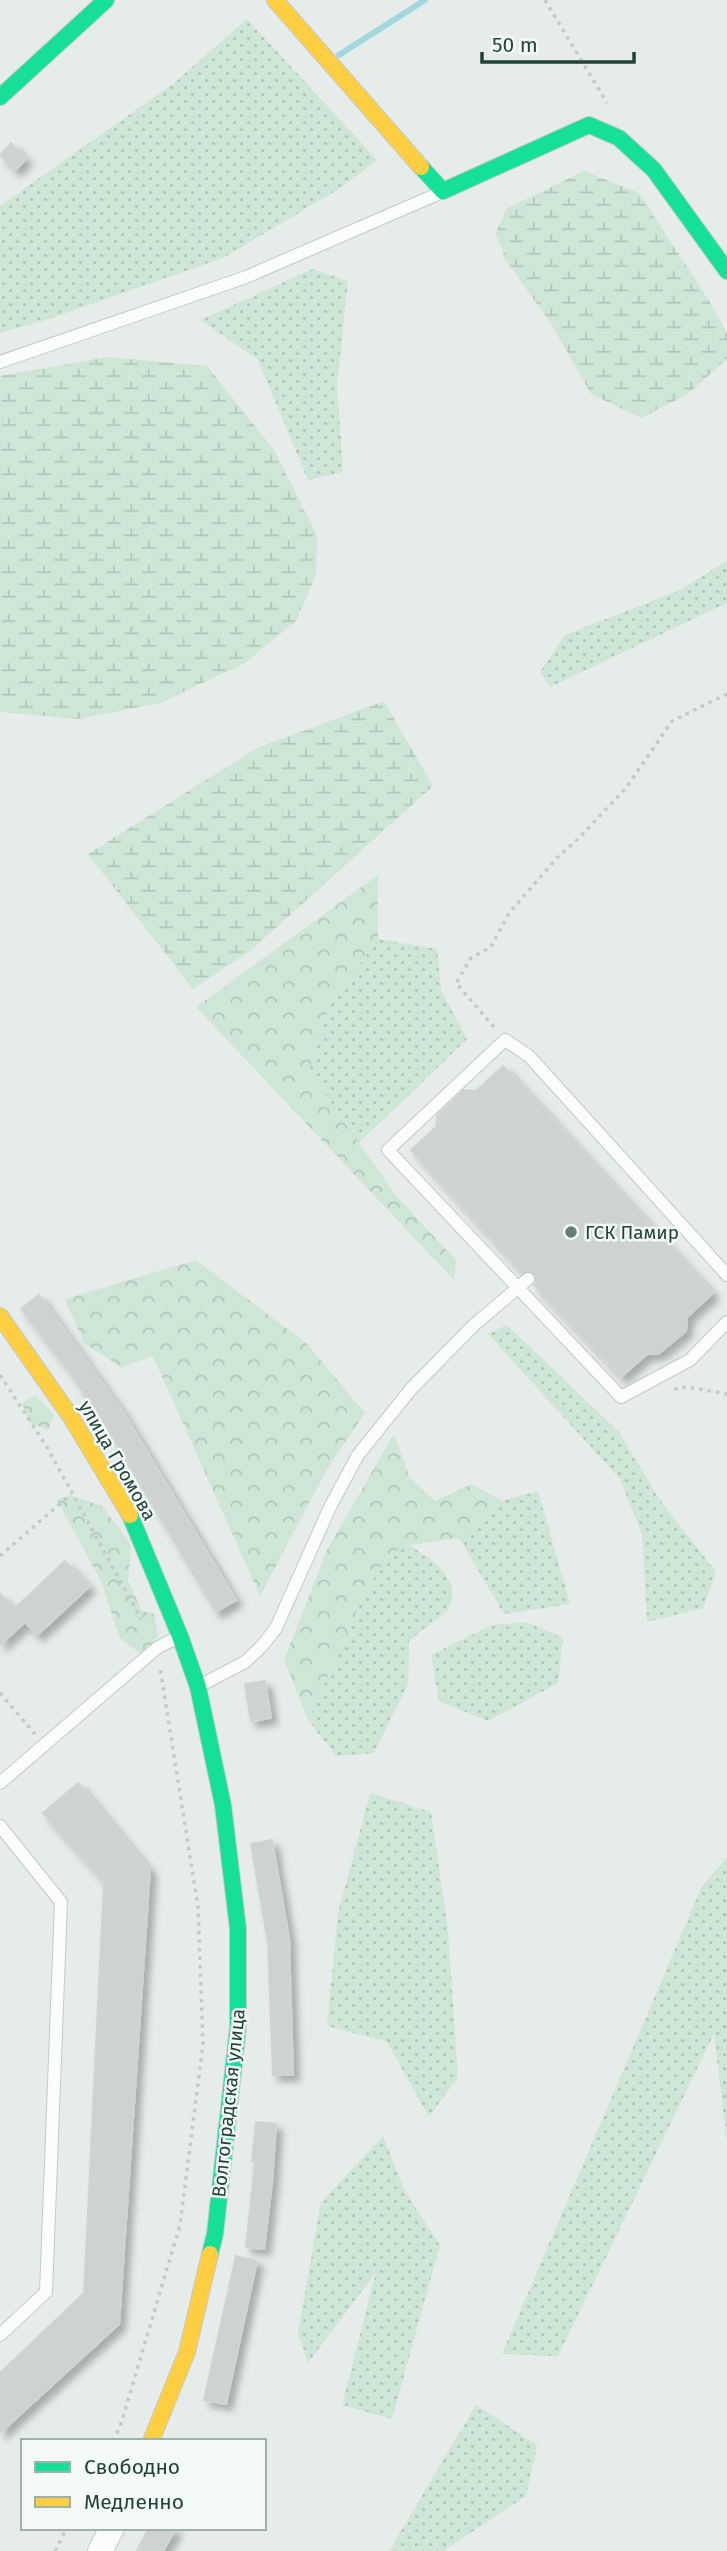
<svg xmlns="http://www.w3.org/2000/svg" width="727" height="2551" font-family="'Fira Sans',sans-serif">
<defs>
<pattern id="grass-dots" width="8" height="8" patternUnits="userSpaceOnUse" patternTransform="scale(1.75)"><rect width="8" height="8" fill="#cee6d5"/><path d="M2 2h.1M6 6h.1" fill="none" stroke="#b1c6b8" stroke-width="1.8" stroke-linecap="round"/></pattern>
<pattern id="forest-crowns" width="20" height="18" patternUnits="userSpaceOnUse" patternTransform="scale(1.75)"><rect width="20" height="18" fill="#cee6d5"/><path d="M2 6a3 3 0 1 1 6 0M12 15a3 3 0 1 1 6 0" fill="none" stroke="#b1c6b8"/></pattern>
<pattern id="wetland-marsh" width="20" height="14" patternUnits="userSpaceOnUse" patternTransform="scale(1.75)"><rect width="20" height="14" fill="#cee6d5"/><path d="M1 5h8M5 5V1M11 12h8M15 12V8" fill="none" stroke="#b1c6b8"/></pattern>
<filter id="shadow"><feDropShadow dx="6" dy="6" stdDeviation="3.5" flood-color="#0004"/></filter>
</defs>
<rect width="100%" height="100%" fill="#e6ece9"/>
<path fill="url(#grass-dots)" d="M247 19 377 160 342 187 223 258 43 321 0 333V206L174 83Z
M312 269 348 281 337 385 343 472 308 480 258 360 201 320Z
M727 561V603L550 687 540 672 565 635 678 591Z
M378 939 437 949 441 990 467 1039 359 1143 309 1071 329 1006Z
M507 1325 619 1432 660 1500 716 1572 703 1608 647 1622 642 1534 620 1479 488 1334Z
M538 1491 570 1604 504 1614 459 1538 502 1501Z
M409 1545C424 1554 452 1572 452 1592 452 1597 450 1604 449 1609L409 1641 408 1684 374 1753 336 1756 308 1720 365 1593 388 1555Z
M527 1622 563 1638 558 1683 488 1721 439 1701 431 1655 492 1625Z
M370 1793 431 1812 448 1931 458 2077 429 2117 387 2042 327 2026 338 1913Z
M727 1857V2142L714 2034 558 2356 502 2354 702 1886Z
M383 2136 405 2192 440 2245 392 2419 342 2405 376 2272 308 2363 298 2333 321 2202Z
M476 2405 537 2445 526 2496 443 2551H389Z"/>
<path fill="url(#forest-crowns)" d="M378 875V939L329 1006 309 1071 396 1196 456 1260 454 1280 196 1007Z
M196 1260 306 1343 365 1413 327 1469 260 1596 153 1356 121 1367 84 1343 65 1299Z
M35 1395 54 1415 48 1430 29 1422 22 1403Z
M394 1434 410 1478 435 1501 472 1484 502 1501 459 1538 409 1545 388 1555 365 1593 308 1720 284 1660 327 1550Z
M70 1495 102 1506 131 1545 128 1581 142 1611 154 1614 158 1636 143 1655 120 1639 102 1583 57 1500Z"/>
<path fill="url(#wetland-marsh)" d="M584 171 639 193 713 307 727 334V359L688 394 641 418 591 394 550 322 505 259 496 233 506 209Z
M107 357 207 366 274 450 317 536 316 575 296 621 245 663 160 703 78 719 0 712V376Z
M384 701 433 786 250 951 193 989 88 854 257 748Z"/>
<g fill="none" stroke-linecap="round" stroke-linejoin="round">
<path stroke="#a2d7de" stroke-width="6" d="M339 55 425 0"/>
</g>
<path fill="#ccd3d0" stroke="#ced5d2" stroke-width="2" filter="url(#shadow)" d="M11 143 26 159 15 170 0 155Z
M503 1066 713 1293 687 1317 686 1331 658 1354H647L621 1377 534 1285 537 1278 534 1273 527 1270 522 1272 411 1150 436 1127 437 1116 464 1090 476 1091Z
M39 1295 125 1415 236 1600 216 1612 107 1428 67 1368 21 1309Z
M65 1561 89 1587 37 1635 25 1622 0 1645V1594L14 1609Z
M265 1681 271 1718 251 1721 245 1684Z
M78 1783 150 1870 119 2324 0 2433V2373L84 2293 104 1882 43 1813Z
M272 1840 289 1938 293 2075H273L268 1943 251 1844Z
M256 2122 276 2124 272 2183 264 2249 246 2247 255 2162 252 2161Z
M236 2256 257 2261 226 2404 204 2400Z
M149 2528H176L163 2551H137Z"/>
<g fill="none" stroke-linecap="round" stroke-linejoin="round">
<g stroke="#c3c9c6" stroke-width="14">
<path id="lane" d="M0 362 246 277 440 193
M727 1275 529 1056 505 1040 388 1150 621 1397 690 1360 727 1322
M201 1685 245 1662 262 1646 276 1628 330 1507 358 1455 411 1389 474 1325 528 1279
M0 1783 157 1648 178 1637
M0 1826 61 1902 46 2292 0 2335"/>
</g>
<g stroke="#c3c9c6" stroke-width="26">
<path id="street" d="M100 2551 112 2528"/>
</g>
<g stroke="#c1cac6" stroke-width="18">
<path id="fast" d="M0 97 106 0
M421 167 443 191 589 125 619 138 654 170 727 271
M130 1515 180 1636 198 1687 223 1805 238 1929V2027L215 2234 210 2254"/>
</g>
<g stroke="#c1cac6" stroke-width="18">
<path id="slow" d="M275 0 421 167
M0 1316 71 1417 130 1515
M151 2441 187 2352 210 2254"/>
</g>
<path stroke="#c1ccc9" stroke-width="3.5" stroke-dasharray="3.5 5" stroke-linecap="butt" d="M545 0 607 103
M494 1027 456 983 471 958 491 947 509 913 557 858 578 839 626 788 672 721 727 694
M0 1375 47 1447 141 1619
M674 1389 688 1387 727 1394
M0 1556 70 1495
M0 1693 35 1734
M113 2441 120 2427 180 2225 203 2045 198 1907 160 1667
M55 2551 67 2528"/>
<use href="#lane" stroke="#fbfcfc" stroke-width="12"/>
<use href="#street" stroke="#fbfcfc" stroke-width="24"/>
<use href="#fast" stroke="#16e098" stroke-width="16"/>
<use href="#slow" stroke="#ffcf43" stroke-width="16"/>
</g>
<circle fill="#657e77" stroke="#f4faf7" stroke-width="2.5" cx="571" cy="1232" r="7"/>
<g text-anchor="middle" stroke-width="5" stroke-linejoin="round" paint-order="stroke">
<g font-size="19" fill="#204339" stroke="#f4faf7" text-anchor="start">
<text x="585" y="1239">ГСК Памир</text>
</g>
<g font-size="19" fill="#204339" stroke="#f4faf7">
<text transform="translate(118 1460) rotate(60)" y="7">улица Громова</text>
<text transform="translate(228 2103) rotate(-84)" y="7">Волгоградская улица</text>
</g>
</g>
<rect x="21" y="2439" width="245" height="91" fill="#f4faf7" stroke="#9fb1ab" stroke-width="2"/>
<rect x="35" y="2462" width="35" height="10" fill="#16e098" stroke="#9fb1ab" stroke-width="2"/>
<text x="84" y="2474" font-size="21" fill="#204339">Свободно</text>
<rect x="35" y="2497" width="35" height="10" fill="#ffcf43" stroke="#9fb1ab" stroke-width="2"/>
<text x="84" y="2509" font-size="21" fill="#204339">Медленно</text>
<path d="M482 52v10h152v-10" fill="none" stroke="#204339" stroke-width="3.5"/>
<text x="492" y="52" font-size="21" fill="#204339" stroke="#f4faf7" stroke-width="5" paint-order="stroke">50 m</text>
</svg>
